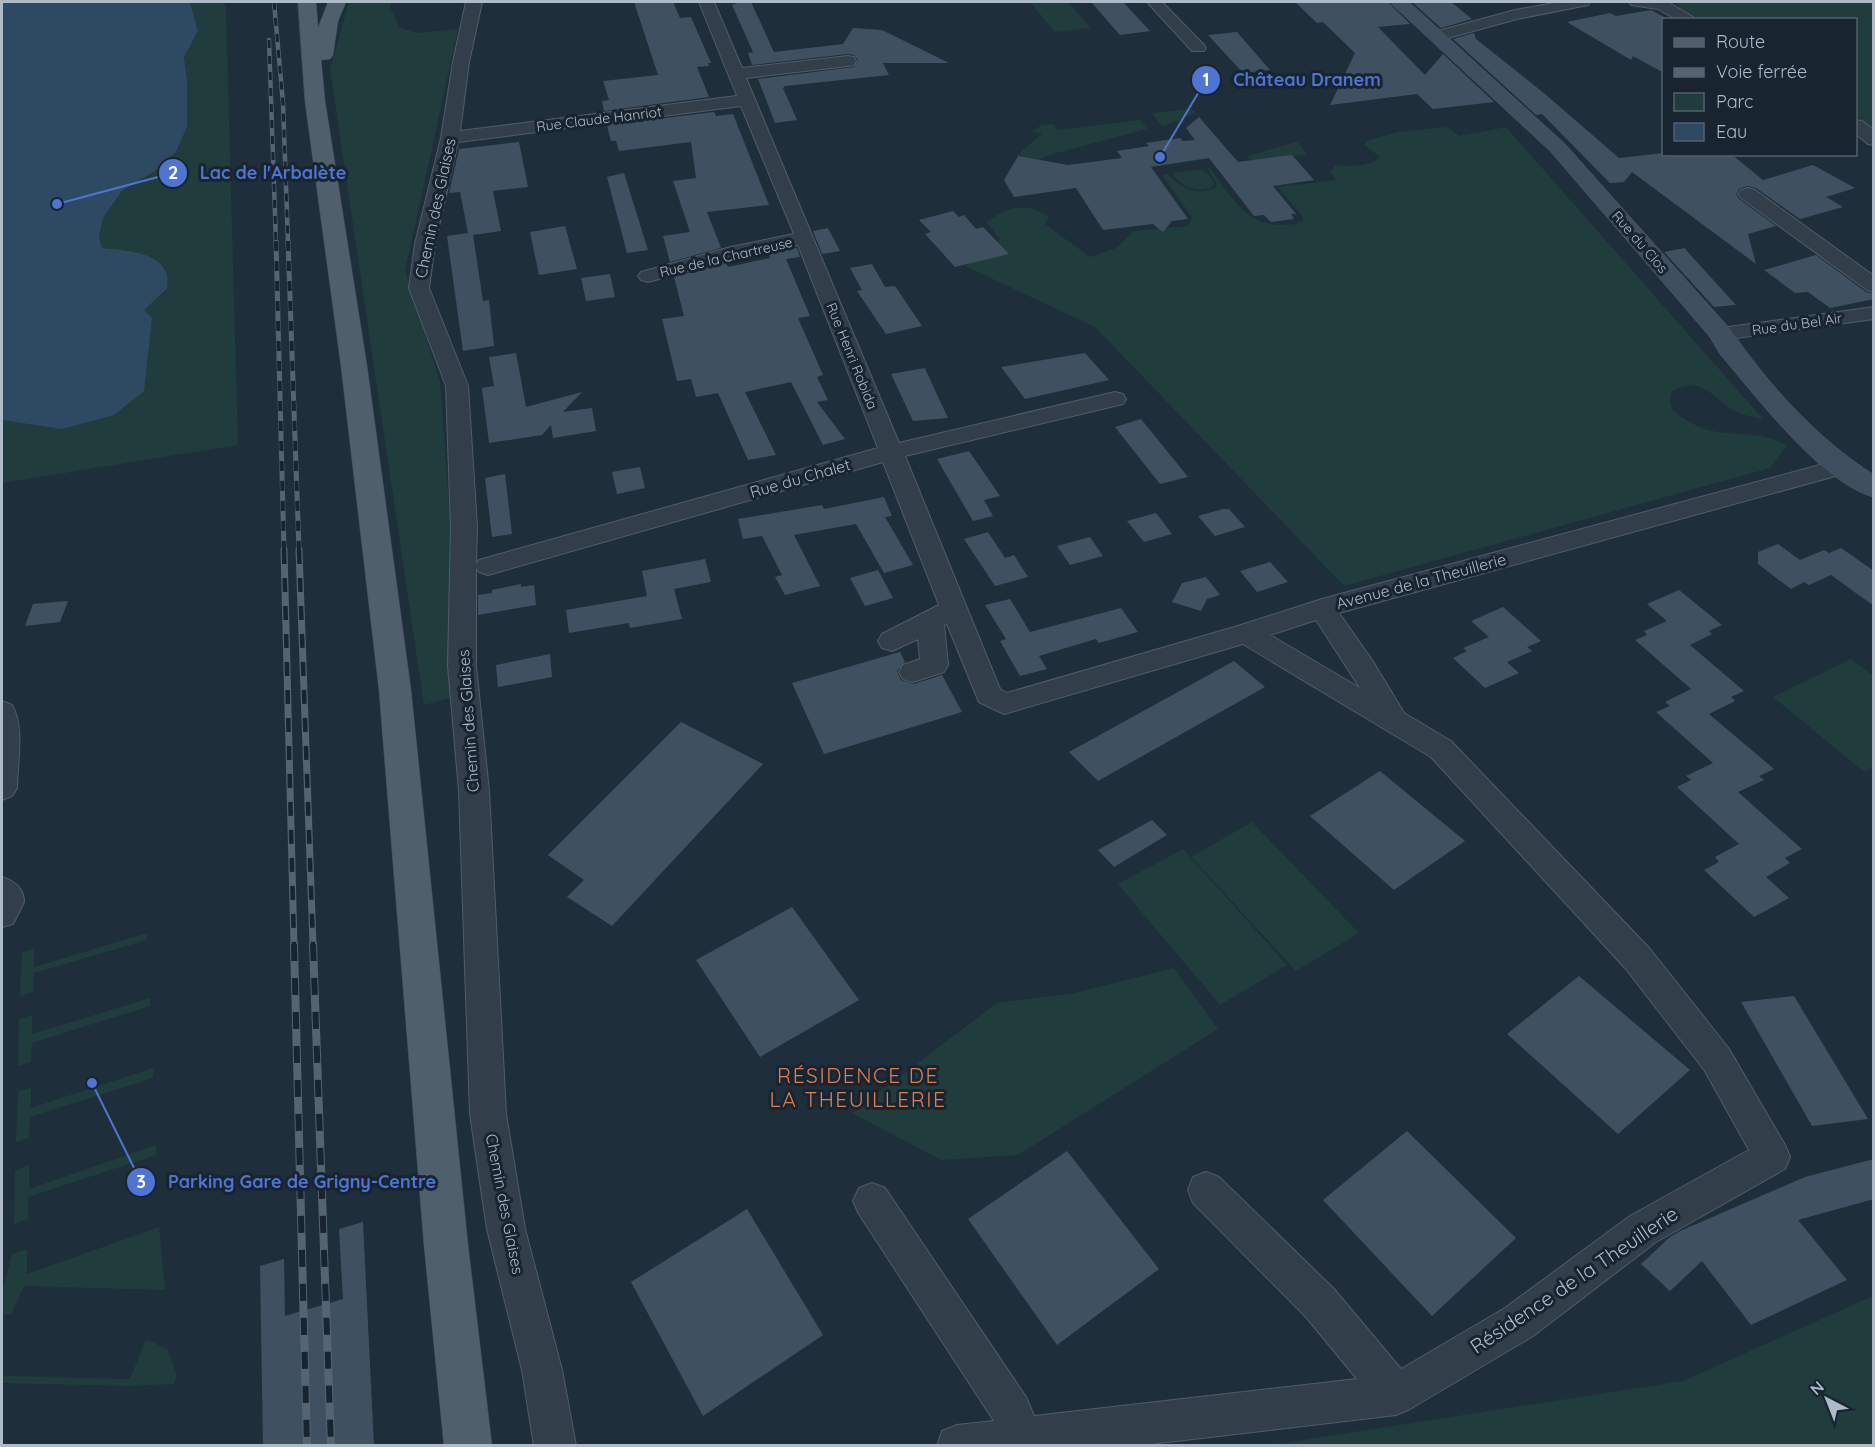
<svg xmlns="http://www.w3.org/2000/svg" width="1875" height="1447" font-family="Quicksand,sans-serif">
<rect width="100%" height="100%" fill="#1f2e3b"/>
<path fill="#213c3c" d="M190 2H224L226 10 238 445 2 483V420L9 421 167 290 129 251 102 248 99 237 103 218 122 191 155 171 176 152 187 127V80L184 57 198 31Z
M349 2H392L390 7 399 27 416 33 458 29 405 271 440 381 453 560 450 698 424 705 330 69Z
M1030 2H1068L1091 28 1055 32Z
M1675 2H1873V130L1856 115V20L1699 19 1683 11Z
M1191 109 1196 112 1181 120 1162 126 1152 113Z
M1140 120 1147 129 1049 155 1036 161 1016 156 1042 134 1032 131 1042 125 1054 124 1057 130Z
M1448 127 1459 136 1506 127 1763 419C1750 417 1737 414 1727 406 1706 390 1700 378 1672 391 1668 405 1671 410 1683 418 1715 440 1736 429 1769 438 1775 439 1781 443 1787 445L1770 468 1344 586 1095 327 965 266 1000 239 986 222C1009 207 1024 201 1049 217L1045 224 1090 257 1116 248 1134 231 1188 226 1192 217 1162 175 1167 174C1181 187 1196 197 1215 188L1217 184 1208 169 1210 168C1229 193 1246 226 1280 225 1289 224 1295 226 1303 221V217L1278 187 1337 180 1330 173 1335 165C1350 166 1368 168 1380 157L1364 145 1366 141 1398 132Z
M1297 142 1307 154 1251 161 1247 156Z
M1202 169 1212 179 1214 184 1211 188C1195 192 1184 188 1174 176V173Z
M1851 659 1873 676V767L1864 772 1773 697Z
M1252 822 1359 933 1296 971 1191 857Z
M1183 849 1287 965 1220 1005 1118 884Z
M147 933V940L34 973 33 992 20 996 22 952 34 949V967Z
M1174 968 1218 1029 1018 1155 941 1160 852 1113 997 1003 1075 993Z
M150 998V1006L32 1043 31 1062 18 1066 19 1019 32 1015V1034Z
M153 1068V1078L30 1117 29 1138 16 1142 18 1091 31 1088V1108Z
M156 1145V1155L28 1197V1219L14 1224 15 1170 29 1165V1189Z
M159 1227 165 1290 24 1286 11 1315H2V1292L12 1254 27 1249V1274Z
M1873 1296V1445H1270L1683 1381Z
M146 1339 167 1349 177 1375 174 1384 127 1386 2 1383V1376L130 1379Z"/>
<path fill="#2e4a62" d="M2 2H190L198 31 184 57 187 80V127L176 152 155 171 122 191 103 218 99 237 102 248C122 250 160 251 167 275 168 279 167 285 167 289L144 310 152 318 144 391 114 415 62 429 2 420Z"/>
<path fill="#3f5160" d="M634 2H673L680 18 691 17 711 63H708L709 66 697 67 709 97 604 111 602 101 609 100 603 81 658 75Z
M740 2H751L774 52 843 44 853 28 882 30 949 63H883L889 75 785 86 783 88 797 120 775 123 758 79 854 67 858 60 854 55 848 54 752 65 748 53 753 52 732 5Z
M1091 2H1123L1150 31 1120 35Z
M1295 2H1388L1410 24 1378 27 1425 75 1443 54 1494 102 1433 109 1417 94 1330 105 1355 53 1323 22 1317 23Z
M1412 2H1451L1472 19 1441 28Z
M1651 10 1664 17V73L1633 56 1631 60 1567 22 1610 13 1616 16Z
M1237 32 1270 70 1243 73 1208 35Z
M1474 33 1476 39 1545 94 1619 158 1664 153V157L1731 154 1763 180 1813 165 1855 188 1826 197 1843 207 1800 219 1756 188 1747 186 1739 189 1736 194 1739 199 1776 226 1748 234 1756 264 1632 172 1624 182 1610 183 1542 114 1536 115 1453 39Z
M714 112 716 116 733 114 769 205 707 212 721 248 670 262 663 236 690 232 673 181 696 178 691 142 619 151 616 141H611L607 125Z
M1199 117 1238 162 1292 155 1314 180 1273 186 1296 214H1291L1294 219 1271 222 1264 215 1254 216 1209 158 1151 167 1188 219 1172 221 1163 232 1153 224 1103 230 1076 188 1014 197 1004 180 1018 156 1068 165 1122 158 1117 151 1149 146 1146 143 1180 138 1183 141 1195 140 1186 128Z
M519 142 528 187 493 191 501 231 473 235 483 301 489 300 494 346 463 351 447 236 468 233 460 192 449 193 459 149Z
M624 173 648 250 627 253 607 177Z
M953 211 959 217 964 215 976 229 983 227 1009 254 955 267 925 234 931 232 919 220Z
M565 226 577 269 539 275 530 232Z
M828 228 840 251 822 254 813 231Z
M797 248 800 257 786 259 810 316 798 318 823 375 817 377 828 400 817 402 845 439 823 445 791 382 745 392 776 455 748 460 718 393 696 397 691 379 677 381 662 319 684 316 674 277 726 262 728 267 770 258 769 253Z
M1685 248 1686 250 1736 305 1714 307 1664 252Z
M1816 255 1866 292 1874 294V299L1830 308 1808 292 1795 293 1764 270Z
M872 264 885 287 895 286 922 326 886 334 857 291 862 290 850 268Z
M610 274 615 297 586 301 581 278Z
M516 353 526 407 582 392 563 412 592 408 596 431 553 438 551 425 542 435 489 443 482 388 494 386 489 357Z
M1085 353 1109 380 1025 399 1001 367Z
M925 368 939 399 948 418 913 421 891 374Z
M1141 419 1188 477 1160 484 1115 427Z
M969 451 1000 496 984 500 993 516 973 521 937 459Z
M640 467 645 488 617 494 612 472Z
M505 474 512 534 492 537 485 478Z
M884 497 892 516 885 517 913 565 884 573 856 524 794 535 820 586 785 595 775 577 782 575 762 536 743 539 738 519 822 505 824 509Z
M1223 509H1229L1245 527 1215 536 1198 516Z
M1156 513 1172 534 1144 542 1127 521Z
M988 532 1005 558 1014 555 1028 577 995 586 964 539Z
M1090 537 1103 556 1070 565 1057 546Z
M1778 544 1800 560 1824 550 1829 553 1841 548 1874 571V606L1831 575 1809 585 1804 582 1791 589 1758 564V552Z
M705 559 711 582 674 589 682 619 630 628 629 623 569 633 566 610 647 596 642 571Z
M1270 562 1288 582 1257 592 1240 571Z
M878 570 893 598 865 606 850 578Z
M1206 577 1220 595 1207 599 1201 611 1172 602 1182 583Z
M521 584V587L534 585 536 605 478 615V595L492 593V590Z
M1679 590 1722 625 1709 631 1712 634 1690 645 1744 691 1731 697 1735 701 1709 714 1774 769 1759 776 1764 780 1738 792 1802 849 1785 858 1790 863 1766 877 1789 898 1754 917 1704 870 1719 862 1715 857 1739 844 1677 787 1691 780 1686 776 1713 763 1656 712 1670 706 1665 702 1691 689 1635 640 1647 635 1644 631 1667 621 1647 604Z
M1010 599 1030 632 1121 608 1138 632 1099 643 1096 639 1039 656 1047 669 1020 676 1000 641 1006 639 985 605Z
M68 601 60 622 25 626 33 604Z
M1503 607 1541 641 1527 647 1532 651 1507 662 1519 673 1485 688 1453 658 1467 651 1463 648 1489 637 1471 621Z
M900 652 905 662 897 671 901 680 914 684 942 675 962 712 824 754 792 683Z
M550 654 552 677 498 687 496 665Z
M1234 661 1265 687 1098 781 1069 752Z
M681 722 763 764 612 926 567 897 584 880 548 855Z
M1380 771 1465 841 1394 890 1310 816Z
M1152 820 1167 835 1114 867 1098 850Z
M792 907 859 1000 760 1057 696 960Z
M1579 976 1690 1070 1618 1134 1507 1034Z
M1794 996 1868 1119 1812 1126 1741 1002Z
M1407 1131 1516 1238 1432 1316 1323 1200Z
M1067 1151 1159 1269 1057 1345 968 1219Z
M1874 1159V1199L1798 1220 1847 1280 1751 1325 1702 1261 1670 1291 1641 1264 1670 1237 1680 1231 1805 1177Z
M747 1209 823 1335 703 1416 631 1282Z
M363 1222 374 1446H263L260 1266 284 1259 285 1316 343 1299 339 1229Z"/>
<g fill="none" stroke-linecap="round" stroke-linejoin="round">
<g stroke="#505d69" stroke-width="2">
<path id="street" d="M466 2H482L469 62 460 131 737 96 699 2H714L742 68 848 56 854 57 856 61 854 65 848 66 746 78 899 443 1115 392 1123 394 1126 399 1123 404 905 456 1000 689 1007 693 1238 626 1322 599 1842 459 1850 462 1854 467 1850 472 1339 613 1372 660 1404 713 1451 741 1650 949 1729 1049 1785 1145 1790 1157 1785 1169 1656 1242 1533 1336 1410 1409 1396 1415 1134 1446H937L942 1431 957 1425 994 1421 859 1214 853 1201 859 1188 872 1183 885 1188 1026 1397 1034 1416 1357 1379 1306 1317 1193 1203 1188 1190 1193 1177 1206 1172 1219 1177 1334 1289 1401 1369 1505 1308 1630 1216 1749 1150 1705 1071 1626 969 1431 757 1243 644 1004 714 979 702 947 624 944 625 948 665 944 672 913 682 903 679 899 672 903 665 920 659 918 639 892 651 882 648 878 641 882 634 939 605 883 462 488 575 479 572 476 568V666L489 791 506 1114 525 1229 562 1370 576 1446H534L522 1370 487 1229 470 1114 459 791 448 666 451 527 446 386 409 288 415 244 441 138 453 62ZM741 106 794 234 731 247 641 272 638 276 641 280 648 282 734 258 798 245 878 448 479 560 476 564 477 527 468 386 429 288 435 244 458 142ZM1316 620 1360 688 1270 635Z
M1147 2H1162L1204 45 1206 48 1204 51H1192Z
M1560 2H1590L1588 5 1517 19 1437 41 1429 36 1431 33 1515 10Z
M1629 2H1668L1698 20H1677L1658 9 1631 5Z
M1856 120 1862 121 1874 130V145L1868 144 1856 134Z
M1748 188 1755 190 1874 276V292L1867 290 1741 198 1738 194 1741 190Z
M1874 307V319L1721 340 1713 339 1710 334 1713 329 1721 328Z
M2 701 12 705C25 727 17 763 17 788L12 796 2 800Z
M2 877C14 881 24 888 24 902L13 924 2 927Z"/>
</g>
<g stroke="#505d69" stroke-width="1">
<path id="secondary" d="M1390 2H1409L1565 144 1730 329C1768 384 1816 438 1874 475V497C1821 483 1756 396 1720 354L1710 337 1551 152Z"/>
</g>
<g stroke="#3f4b58" stroke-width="1">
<path id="primary" d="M298 2H316L318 28 328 2H346L338 21 333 55 330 59 321 60 325 101 367 366 411 690 468 1245 492 1446H444L424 1245 379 690 341 366 305 101Z"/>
</g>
<use href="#street" fill="#323f4b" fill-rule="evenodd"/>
<use href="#secondary" fill="#404f5f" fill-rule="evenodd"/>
<use href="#primary" fill="#505f6c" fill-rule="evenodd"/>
<g stroke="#546473" stroke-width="4.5">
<path id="rail-far3" d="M274 2 283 103 288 243
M269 40 276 243"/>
</g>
<g stroke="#546473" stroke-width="5">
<path id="rail-far2" d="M276 241 284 551
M288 241 299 551"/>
</g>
<g stroke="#546473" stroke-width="7">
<path id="rail-far1" d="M284 550 294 945
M299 550 313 945"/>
</g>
<g stroke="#546473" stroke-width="8">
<path id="rail" d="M294 944 307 1446
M313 944 331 1446"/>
</g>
<use href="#rail-far3" stroke="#182430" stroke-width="3" stroke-dasharray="8" stroke-linecap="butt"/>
<use href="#rail-far2" stroke="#182430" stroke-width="4" stroke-dasharray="10" stroke-linecap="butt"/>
<use href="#rail-far1" stroke="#182430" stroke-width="4.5" stroke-dasharray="14" stroke-linecap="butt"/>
<use href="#rail" stroke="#182430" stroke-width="6" stroke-dasharray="17" stroke-linecap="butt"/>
</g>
<g text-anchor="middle" stroke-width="6" stroke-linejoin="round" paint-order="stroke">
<g font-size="14" fill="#adbac8" stroke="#182430">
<text transform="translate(599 119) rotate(-7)" y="5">Rue Claude Hanriot</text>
<text transform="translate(1640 242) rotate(49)" y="5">Rue du Clos</text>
<text transform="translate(726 257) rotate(-13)" y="5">Rue de la Chartreuse</text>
<text transform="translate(1797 324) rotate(-8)" y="5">Rue du Bel Air</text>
<text transform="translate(852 356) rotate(68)" y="5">Rue Henri Robida</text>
</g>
<g font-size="16" fill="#adbac8" stroke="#182430">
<text transform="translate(435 208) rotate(-78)" y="6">Chemin des Glaises</text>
<text transform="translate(800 478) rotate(-16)" y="6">Rue du Chalet</text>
<text transform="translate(1421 581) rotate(-15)" y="6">Avenue de la Theuillerie</text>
<text transform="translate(468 721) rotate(-94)" y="6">Chemin des Glaises</text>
<text transform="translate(505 1204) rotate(79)" y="6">Chemin des Glaises</text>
</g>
<g font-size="20" fill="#adbac8" stroke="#182430">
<text transform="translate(1574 1280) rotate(-34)" y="7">Résidence de la Theuillerie</text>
</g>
<g font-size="21" letter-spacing="1.5" fill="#df7f51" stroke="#182430">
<text x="858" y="1083">RÉSIDENCE DE<tspan x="858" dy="24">LA THEUILLERIE</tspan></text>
</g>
</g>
<path fill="none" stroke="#4f74d2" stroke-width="2" d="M1160 157L1206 80M57 204L173 173M92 1083L141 1182"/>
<g fill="#4f74d2" stroke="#182430" stroke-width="2">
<circle cx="1160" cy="157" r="6"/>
<circle cx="57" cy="204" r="6"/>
<circle cx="92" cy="1083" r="6"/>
<circle cx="1206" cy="80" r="15"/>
<circle cx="173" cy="173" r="15"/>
<circle cx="141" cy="1182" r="15"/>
</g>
<g font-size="18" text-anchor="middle" font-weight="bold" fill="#fff">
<text x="1206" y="86">1</text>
<text x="173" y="179">2</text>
<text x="141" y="1188">3</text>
</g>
<g font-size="18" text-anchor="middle" font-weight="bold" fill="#4f74d2" stroke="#182430" stroke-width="6" stroke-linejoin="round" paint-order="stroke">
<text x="1307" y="86">Château Dranem</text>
<text x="273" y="179">Lac de l'Arbalète</text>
<text x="302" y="1188">Parking Gare de Grigny-Centre</text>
</g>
<rect width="1875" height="1447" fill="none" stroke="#adbac8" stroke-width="6"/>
<rect x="1662" y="18" width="195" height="138" fill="#182430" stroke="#54606d" stroke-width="1.5"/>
<rect x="1674" y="38" width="30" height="9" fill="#505f6c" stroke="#54606d" stroke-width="1.5"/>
<text x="1716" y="48" font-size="18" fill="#adbac8">Route</text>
<rect x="1674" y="68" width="30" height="9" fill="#546473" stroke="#54606d" stroke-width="1.5"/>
<text x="1716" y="78" font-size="18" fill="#adbac8">Voie ferrée</text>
<rect x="1674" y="93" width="30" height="18" fill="#213c3c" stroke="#54606d" stroke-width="1.5"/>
<text x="1716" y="108" font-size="18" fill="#adbac8">Parc</text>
<rect x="1674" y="123" width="30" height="18" fill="#2e4a62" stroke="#54606d" stroke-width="1.5"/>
<text x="1716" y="138" font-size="18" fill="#adbac8">Eau</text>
<g transform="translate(1827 1399) rotate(318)" stroke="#182430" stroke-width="4.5" paint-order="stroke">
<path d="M0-4.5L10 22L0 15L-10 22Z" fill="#adbac8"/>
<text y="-9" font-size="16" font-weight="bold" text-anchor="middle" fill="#adbac8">N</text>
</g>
</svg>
